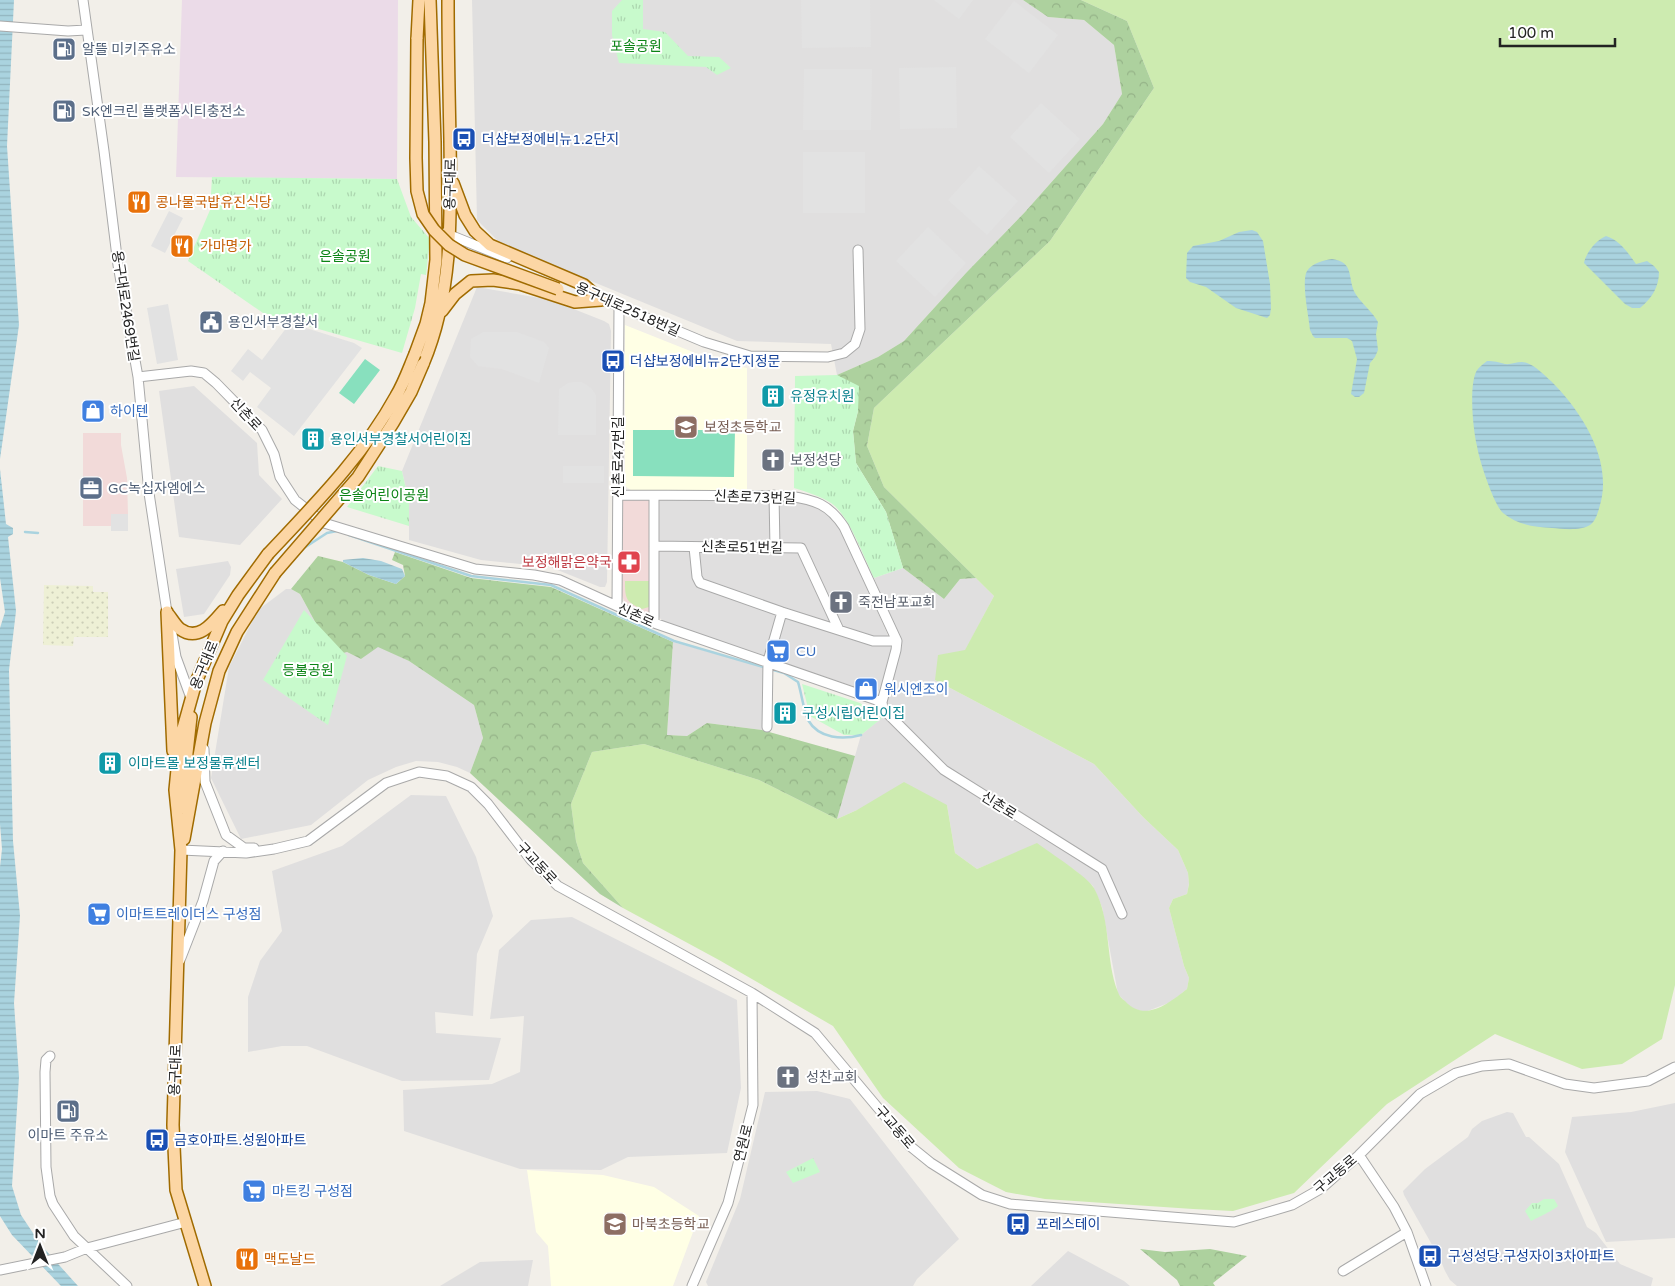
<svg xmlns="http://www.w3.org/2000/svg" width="1675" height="1286" font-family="'Varela Round','Noto Sans KR',sans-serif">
<defs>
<pattern id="farmland-dots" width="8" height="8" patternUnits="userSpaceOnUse" patternTransform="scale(1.25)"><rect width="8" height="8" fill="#eef0d5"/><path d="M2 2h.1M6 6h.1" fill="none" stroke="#ccceb7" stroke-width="1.8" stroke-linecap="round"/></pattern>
<pattern id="forest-crowns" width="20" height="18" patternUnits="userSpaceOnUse" patternTransform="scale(1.25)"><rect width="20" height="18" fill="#add19e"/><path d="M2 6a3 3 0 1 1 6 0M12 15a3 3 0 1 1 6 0" fill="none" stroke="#95b388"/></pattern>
<pattern id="park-tufts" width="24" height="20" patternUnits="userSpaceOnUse" patternTransform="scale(1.25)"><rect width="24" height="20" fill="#c8facc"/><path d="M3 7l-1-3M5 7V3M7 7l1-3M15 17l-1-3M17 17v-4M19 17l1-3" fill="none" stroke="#acd6af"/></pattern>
<pattern id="water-rules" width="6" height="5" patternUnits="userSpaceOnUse" patternTransform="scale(1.25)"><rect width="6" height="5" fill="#aad3df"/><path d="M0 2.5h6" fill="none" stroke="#92b5bf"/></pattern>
</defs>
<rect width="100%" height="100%" fill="#f2efe9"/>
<path fill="#e0dfdf" d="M472 0H1023L1048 17 1084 20 1114 45 1122 94 1103 124 1025 212 966 273 904 341 878 357 837 375 831 344 737 341 501 244 477 220Z
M477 287 551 300 604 321 609 324 611 331 607 582 605 587H600L550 567 481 560 409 540V502L402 471Z
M194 386 257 443 259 475 282 499 240 545 179 537 159 391Z
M658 499H788L821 507 833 516 840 528 887 633 892 652 879 691 874 693 664 623 659 617Z
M228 561 231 567 230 575 204 614 184 617 176 569Z
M903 568 944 599 960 579 976 578 994 596 965 651 935 680 1094 764 1143 817 1178 850 1188 873 1189 883 1187 894 1173 899 1169 908 1184 966 1189 978 1187 989 1171 1002 1145 1012 1131 1008 1118 994 1102 907 1093 886 1077 872 1037 844 977 869 955 853 947 805 857 810 837 819 861 735 891 710 887 703 902 645 874 578Z
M286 589H291L300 594 320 631 347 652 361 659 378 646 409 661 474 705 483 738 470 773 457 767 438 762 416 761 396 767 368 780 311 825 241 839 211 778 229 667 258 610Z
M673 642 763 667 762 730 707 723 687 736 667 735Z
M411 795 446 796 476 857 493 916 477 954 473 1016 435 1012 436 1033 501 1038 489 1080 402 1081 307 1046H282L248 1052V997L260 961 282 931 272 871 342 846Z
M572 917 737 1000 741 1088 727 1153 628 1157 601 1170 520 1169 404 1131 403 1090 492 1084 520 1072 524 1016 490 1019 499 950 531 920Z
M817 1091 850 1099 959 1239 917 1279 913 1286H708L706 1282 740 1199 765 1092Z
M1675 1103V1238L1606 1242 1565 1152 1572 1117 1631 1112Z
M1507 1112 1513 1113 1526 1137H1529L1559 1164 1587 1227 1596 1233 1620 1264 1653 1278 1651 1286H1457L1450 1280 1445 1271 1440 1259 1404 1195 1403 1191 1425 1169 1468 1137 1472 1129 1482 1121Z
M1068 1251 1124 1281 1130 1286H1031Z
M533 1260 528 1286H440L480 1262Z"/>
<path fill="#f2dad9" d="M83 433H121V445L127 478 128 514H111V526H83Z
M623 500H651L650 612 649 614 638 612 626 605 622 596Z"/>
<path fill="#ebdbe8" d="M182 0H398L397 179 176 177Z"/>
<path fill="#ffffe5" d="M625 325 718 362 747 368V492L632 491 625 486Z
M527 1170 603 1175 654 1187 699 1216 673 1286H551L548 1246 536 1232Z"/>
<path fill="url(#farmland-dots)" d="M44 585 93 586V592H108V637H74L73 646 43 645Z"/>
<path fill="#cdebb0" d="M1081 0H1675V985L1662 1039 1622 1064 1582 1069 1495 1034 1387 1104 1294 1193 1233 1211 1193 1209 1045 1199 1006 1192 959 1168 883 1098 833 1026 719 960 623 908 583 863 576 841 571 804 592 752 644 744 759 780 837 819 857 810 904 782 947 805 955 853 977 869 1037 843C1050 853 1087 876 1094 888 1112 921 1105 960 1118 992 1119 996 1122 999 1125 1001 1145 1023 1169 1003 1187 989L1189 978 1184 966 1169 908 1173 899 1187 894 1189 884 1188 873 1178 850 1143 817 1094 764 935 680 938 655 965 650 994 596 884 487 867 446 874 408 1050 241 1154 88 1127 21Z
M625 581H649V607L642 609C626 602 625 599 625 581Z"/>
<path fill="url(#forest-crowns)" d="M1023 0H1081L1127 21 1154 88 1050 241 874 408 867 446 884 487 976 578 960 579 944 599 903 568 886 512 856 463 853 431 858 411 837 375 878 357 904 341 966 273 1025 212 1103 124 1122 94 1114 45 1084 20 1048 17Z
M395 552 471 578 551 587 673 642 667 735 687 736 707 723 762 730 855 756 837 819 759 780 644 744 592 752 571 804 576 841 583 863 623 908 600 894 470 773 483 738 474 705 409 661 378 647 361 659 347 652 332 656 320 631 300 594 291 589 318 556 343 562 369 575 396 584 405 576 403 565 392 560Z
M1140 1249 1165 1252 1210 1249 1247 1256 1213 1283 1215 1286H1180L1177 1280Z"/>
<path fill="url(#park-tufts)" d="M622 0H643V29L665 32 688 56 719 57 731 68 717 75 706 67 619 63 612 35V11Z
M212 177 397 179 411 217 430 239 426 275 421 274 415 308 402 353 263 313 188 261 210 210Z
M837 375 859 386 858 411 853 431 856 463 886 512 903 568 874 578C864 558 849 515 831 503 820 496 807 492 794 488L795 376Z
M378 466 402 471 409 502V526L347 507Z
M304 610 347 656 328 725 263 680Z
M802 684 860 703 882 718 861 735H844L810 716Z
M813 1158 820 1172 793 1183 786 1172Z
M1544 1199H1554L1558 1206C1554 1210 1537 1218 1531 1221L1525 1211 1532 1203H1538Z"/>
<path fill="#88e0be" d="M365 359 380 370 354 404 339 393Z
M633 430H735L734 477 633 476Z"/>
<path fill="#e2e2e2" d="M801 0H870L871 47 802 48Z
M934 0H973L959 19Z
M1014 1 1058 35 1029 73 985 39Z
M956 67 957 128 900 129 899 68Z
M804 69H872L871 130H803Z
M1041 103 1080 139 1049 173 1010 137Z
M803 152H865V213H803Z
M979 166 1018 201 987 235 948 200Z
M169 211 183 218 165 253 151 246Z
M928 227 966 263 935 297 896 261Z
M168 304 178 360 157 364 147 308Z
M290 323 354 343 362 348 294 436 257 407 271 388 250 372 243 381 231 371 248 349 262 360Z
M483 332H517L544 342 549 348 539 383 502 369 478 366 470 357 471 339Z
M574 382H581L587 385 592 389 596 395V435H558L559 389 568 383Z
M563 466H604V483H563Z
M111 514H128V531H111Z"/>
<path fill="url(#water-rules)" d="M0 0H14L7 146 19 325 0 459Z
M1252 230 1257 232 1263 241 1270 284 1271 308 1270 315 1267 318 1236 308 1206 287 1190 282 1186 278 1187 253 1193 246 1219 241 1239 232Z
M1606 236C1620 240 1628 253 1636 264L1647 261 1654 266 1659 272C1659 287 1652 298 1640 308H1632L1625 304 1584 263C1586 253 1596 240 1606 236Z
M1332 259C1355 262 1347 278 1355 293 1361 303 1372 311 1378 322L1376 334 1378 350 1375 357 1370 363 1364 393 1359 397H1355L1351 394 1357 359 1352 341 1347 338H1315L1313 336 1310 330C1309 318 1301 281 1307 271 1312 263 1324 260 1332 259Z
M1487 361C1495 361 1498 362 1505 364 1512 365 1520 360 1527 363 1536 366 1544 375 1551 381 1582 412 1613 460 1600 505 1598 512 1596 521 1590 525 1581 531 1562 529 1552 528 1534 527 1518 525 1503 513 1494 505 1479 460 1477 446 1473 430 1469 387 1476 372 1478 368 1483 364 1487 361Z
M0 469 6 524 13 528V534L8 537 16 611 9 670 13 841 20 916 14 1003 19 1077 12 1186 21 1215 41 1245 78 1286H61L12 1235 0 1216V867L2 849 0 824V628L5 612 0 578Z
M363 558 381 561 402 569 405 576 396 584 369 575 343 562V560Z"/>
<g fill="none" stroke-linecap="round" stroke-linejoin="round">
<path stroke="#aad3df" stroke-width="2.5" d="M25 532 38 533
M349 535 471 576 551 585 674 641 784 673 798 682C801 691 804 712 808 720 819 739 843 740 861 735
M304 548 327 533 337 531"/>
<g stroke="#a9a9a9" stroke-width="11">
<path id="minor" d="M83 0 104 151 118 265 138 377 149 493 168 619
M0 26 68 31 86 30
M445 233 507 258
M597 297 704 342 750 356 828 357 844 353 855 344 860 329 858 250
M138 377 191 371 204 373 216 383 262 430 274 454 280 477 295 500 324 523 475 569 534 575 560 580 654 623 882 702
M618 495 789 496C815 500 829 504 844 527L897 641 896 650 882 702 883 709 944 770 1102 869 1122 914
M774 495 775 548
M654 546 801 548 839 630
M694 547 697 577 700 583 782 612 873 641H897
M617 606 619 307
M654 623V496
M172 634 176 657 191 698
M767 727 768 661 782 612
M204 749 205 782 226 835 244 848H254
M181 850 246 853 274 849 308 841 386 783 419 772 447 776 471 787 488 804 531 860 558 886 752 993 815 1033 910 1146 931 1163 982 1195 1010 1204 1234 1222 1292 1205 1322 1188 1359 1155 1420 1094 1456 1073 1482 1066 1509 1064 1565 1084 1594 1088 1648 1081 1675 1067
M180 960 203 901 214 861 223 851
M50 1056 46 1060 45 1072 46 1167 50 1196 53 1204 74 1236 127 1286
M1359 1155 1394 1207 1407 1232 1426 1286
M0 1270 65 1257 87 1248 186 1222
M1343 1271 1407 1232
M692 1286 728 1203 753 1105 752 993"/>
</g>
<g stroke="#a06b00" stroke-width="14">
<path id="major" d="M417 39 419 0
M453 183 465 215 475 231 490 245 584 285 601 300
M442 311 455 294 471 281 493 280 520 284 575 302 601 300
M415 354 426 324 431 303 436 260 435 142 430 0
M423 364C453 293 451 216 450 140 449 93 448 47 448 0
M167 612 173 751
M167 613C171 617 175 625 180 629 198 642 212 624 223 611
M184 808 187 753 191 717
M184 839 205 723 219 671 237 632 275 573
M205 1286 176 1190 173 1125 181 850 175 790 180 739 196 682 222 621 238 595 268 554"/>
</g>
<use href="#minor" stroke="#fff" stroke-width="9"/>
<use href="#major" stroke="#fcd6a4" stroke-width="11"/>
<g stroke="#a06b00" stroke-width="14" stroke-linecap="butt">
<path id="major-bridge" d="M417 39 416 158 417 191 423 214 434 230 449 245 465 255 558 289
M268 554C315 504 363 456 396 396 404 383 409 368 415 354
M275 573 358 477 393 423 411 392 423 364"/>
</g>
<use href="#major-bridge" stroke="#fcd6a4" stroke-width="11"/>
</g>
<defs>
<g id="fuel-square" transform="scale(1.25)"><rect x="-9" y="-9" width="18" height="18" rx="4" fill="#5c6f8a" stroke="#fff"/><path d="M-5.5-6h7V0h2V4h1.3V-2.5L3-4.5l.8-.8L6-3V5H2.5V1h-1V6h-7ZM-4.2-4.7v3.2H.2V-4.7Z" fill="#fff"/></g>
<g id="bus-square" transform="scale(1.25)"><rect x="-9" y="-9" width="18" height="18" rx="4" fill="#1a4fb4" stroke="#fff"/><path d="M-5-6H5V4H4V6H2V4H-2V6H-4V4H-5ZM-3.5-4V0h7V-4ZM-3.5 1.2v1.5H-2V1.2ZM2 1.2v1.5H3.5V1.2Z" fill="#fff"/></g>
<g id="restaurant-square" transform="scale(1.25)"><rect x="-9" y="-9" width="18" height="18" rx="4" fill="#e8710a" stroke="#fff"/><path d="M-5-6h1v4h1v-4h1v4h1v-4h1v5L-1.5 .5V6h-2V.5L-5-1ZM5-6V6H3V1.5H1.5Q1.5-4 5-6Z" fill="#fff"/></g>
<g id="civic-square" transform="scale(1.25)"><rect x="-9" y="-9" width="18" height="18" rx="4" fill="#5c6f8a" stroke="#fff"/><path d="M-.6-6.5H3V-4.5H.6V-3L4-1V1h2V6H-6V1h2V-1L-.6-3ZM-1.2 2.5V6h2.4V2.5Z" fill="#fff"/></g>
<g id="building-square" transform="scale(1.25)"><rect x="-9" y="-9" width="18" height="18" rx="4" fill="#0f9aa8" stroke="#fff"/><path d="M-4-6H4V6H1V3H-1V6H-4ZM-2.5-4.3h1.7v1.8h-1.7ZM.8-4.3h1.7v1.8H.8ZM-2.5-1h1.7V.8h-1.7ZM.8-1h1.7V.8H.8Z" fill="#fff"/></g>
<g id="shop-square" transform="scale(1.25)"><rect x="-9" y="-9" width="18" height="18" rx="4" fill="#3f7fe0" stroke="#fff"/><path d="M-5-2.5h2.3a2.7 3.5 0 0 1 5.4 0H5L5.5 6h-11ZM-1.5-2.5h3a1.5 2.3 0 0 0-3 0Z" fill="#fff"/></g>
<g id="school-square" transform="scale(1.25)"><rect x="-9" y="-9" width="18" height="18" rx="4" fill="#8d6e63" stroke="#fff"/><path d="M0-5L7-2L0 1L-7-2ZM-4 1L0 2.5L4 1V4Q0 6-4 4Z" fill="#fff"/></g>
<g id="church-square" transform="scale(1.25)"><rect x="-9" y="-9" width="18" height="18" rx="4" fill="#6b7280" stroke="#fff"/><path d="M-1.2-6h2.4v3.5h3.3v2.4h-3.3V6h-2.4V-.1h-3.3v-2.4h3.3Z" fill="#fff"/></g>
<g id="office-square" transform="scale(1.25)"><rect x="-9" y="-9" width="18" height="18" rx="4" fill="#5c6f8a" stroke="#fff"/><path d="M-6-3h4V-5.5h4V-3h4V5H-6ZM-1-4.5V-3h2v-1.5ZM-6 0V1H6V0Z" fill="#fff"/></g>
<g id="pharmacy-square" transform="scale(1.25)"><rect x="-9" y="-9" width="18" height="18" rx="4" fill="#e0444e" stroke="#fff"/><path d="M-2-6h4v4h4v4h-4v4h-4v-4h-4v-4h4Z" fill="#fff"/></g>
<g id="supermarket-square" transform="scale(1.25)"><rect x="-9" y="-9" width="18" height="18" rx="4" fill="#3f7fe0" stroke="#fff"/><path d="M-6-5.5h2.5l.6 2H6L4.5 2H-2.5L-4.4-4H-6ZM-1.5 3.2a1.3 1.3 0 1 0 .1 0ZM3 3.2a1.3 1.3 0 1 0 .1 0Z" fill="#fff"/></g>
</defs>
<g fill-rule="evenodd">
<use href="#fuel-square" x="64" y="49"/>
<use href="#fuel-square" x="64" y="111"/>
<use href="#bus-square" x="464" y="139"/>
<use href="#restaurant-square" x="139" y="202"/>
<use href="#restaurant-square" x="182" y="246"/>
<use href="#civic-square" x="211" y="322"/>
<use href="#bus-square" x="613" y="361"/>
<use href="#building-square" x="773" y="396"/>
<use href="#shop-square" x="93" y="411"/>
<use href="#school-square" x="686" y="427"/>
<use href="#building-square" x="313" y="439"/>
<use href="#church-square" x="773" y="460"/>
<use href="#office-square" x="91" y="488"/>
<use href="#pharmacy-square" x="629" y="562"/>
<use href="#church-square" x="841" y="602"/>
<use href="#supermarket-square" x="778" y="651"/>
<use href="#shop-square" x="866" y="689"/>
<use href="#building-square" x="785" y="713"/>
<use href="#building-square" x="110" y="763"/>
<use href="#supermarket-square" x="99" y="914"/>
<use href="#church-square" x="788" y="1077"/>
<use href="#fuel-square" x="68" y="1111"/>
<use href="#bus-square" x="157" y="1140"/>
<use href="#supermarket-square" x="254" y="1191"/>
<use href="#school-square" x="615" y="1224"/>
<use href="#bus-square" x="1018" y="1224"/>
<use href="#bus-square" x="1430" y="1256"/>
<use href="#restaurant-square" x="247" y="1259"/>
</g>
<g text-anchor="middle" stroke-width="4" stroke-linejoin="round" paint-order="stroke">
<g font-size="14" fill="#0c8416" stroke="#fff">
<text x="636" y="51">포솔공원</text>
<text x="345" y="261">은솔공원</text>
<text x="384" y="500">은솔어린이공원</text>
<text x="308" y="675">등불공원</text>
</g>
<g font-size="14" fill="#4e5e75" stroke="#fff" text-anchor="start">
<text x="82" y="54">알뜰 미키주유소</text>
<text x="82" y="116">SK엔크린 플랫폼시티충전소</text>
<text x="228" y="327">용인서부경찰서</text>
<text x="108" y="493">GC녹십자엠에스</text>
<text x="68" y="1140" text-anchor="middle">이마트 주유소</text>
</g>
<g font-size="14" fill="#164399" stroke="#fff" text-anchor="start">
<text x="482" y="144">더샵보정에비뉴1.2단지</text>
<text x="630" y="366">더샵보정에비뉴2단지정문</text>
<text x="174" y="1145">금호아파트.성원아파트</text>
<text x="1036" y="1229">포레스테이</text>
<text x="1448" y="1261">구성성당.구성자이3차아파트</text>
</g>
<g font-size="14" fill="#222" stroke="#fff">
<text transform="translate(450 184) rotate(-89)" y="5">용구대로</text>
<text transform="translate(126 306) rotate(81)" y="5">용구대로2469번길</text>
<text transform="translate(628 309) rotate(24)" y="5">용구대로2518번길</text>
<text transform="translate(246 414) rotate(47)" y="5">신촌로</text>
<text transform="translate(618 457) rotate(-90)" y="5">신촌로47번길</text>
<text transform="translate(755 497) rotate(2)" y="5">신촌로73번길</text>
<text transform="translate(742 547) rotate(1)" y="5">신촌로51번길</text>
<text transform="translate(636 615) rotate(24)" y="5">신촌로</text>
<text transform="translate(204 665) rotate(-68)" y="5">용구대로</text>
<text transform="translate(999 805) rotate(32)" y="5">신촌로</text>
<text transform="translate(537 863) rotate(47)" y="5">구교동로</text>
<text transform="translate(175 1070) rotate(-88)" y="5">용구대로</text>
<text transform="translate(895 1127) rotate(49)" y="5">구교동로</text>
<text transform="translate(743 1143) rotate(-76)" y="5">연원로</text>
<text transform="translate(1335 1174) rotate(-40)" y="5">구교동로</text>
</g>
<g font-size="14" fill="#c56008" stroke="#fff" text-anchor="start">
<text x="156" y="207">콩나물국밥유진식당</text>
<text x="200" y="251">가마명가</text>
<text x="264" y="1264">맥도날드</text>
</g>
<g font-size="14" fill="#0d838f" stroke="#fff" text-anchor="start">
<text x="790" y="401">유정유치원</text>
<text x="330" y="444">용인서부경찰서어린이집</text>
<text x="802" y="718">구성시립어린이집</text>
<text x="128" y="768">이마트몰 보정물류센터</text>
</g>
<g font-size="14" fill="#366cbe" stroke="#fff" text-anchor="start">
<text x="110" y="416">하이텐</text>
<text x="796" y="656">CU</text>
<text x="884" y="694">워시엔조이</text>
<text x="116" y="919">이마트트레이더스 구성점</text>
<text x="272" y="1196">마트킹 구성점</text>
</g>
<g font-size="14" fill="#785e54" stroke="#fff" text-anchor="start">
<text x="704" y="432">보정초등학교</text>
<text x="632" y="1229">마북초등학교</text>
</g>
<g font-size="14" fill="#5b616d" stroke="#fff" text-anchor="start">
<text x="790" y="465">보정성당</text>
<text x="858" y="607">죽전남포교회</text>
<text x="806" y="1082">성찬교회</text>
</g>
<g font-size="14" fill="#be3a42" stroke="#fff" text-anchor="end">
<text x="612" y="567">보정해맑은약국</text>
</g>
</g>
<g transform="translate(40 1246)" stroke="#ffffff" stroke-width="4" paint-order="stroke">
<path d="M0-4L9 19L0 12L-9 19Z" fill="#222222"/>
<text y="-8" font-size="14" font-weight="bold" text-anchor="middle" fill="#222222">N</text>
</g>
<path d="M1500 38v8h115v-8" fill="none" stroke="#222222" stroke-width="2.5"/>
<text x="1508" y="38" font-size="15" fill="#222222" stroke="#ffffff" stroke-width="4" paint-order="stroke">100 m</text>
</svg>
